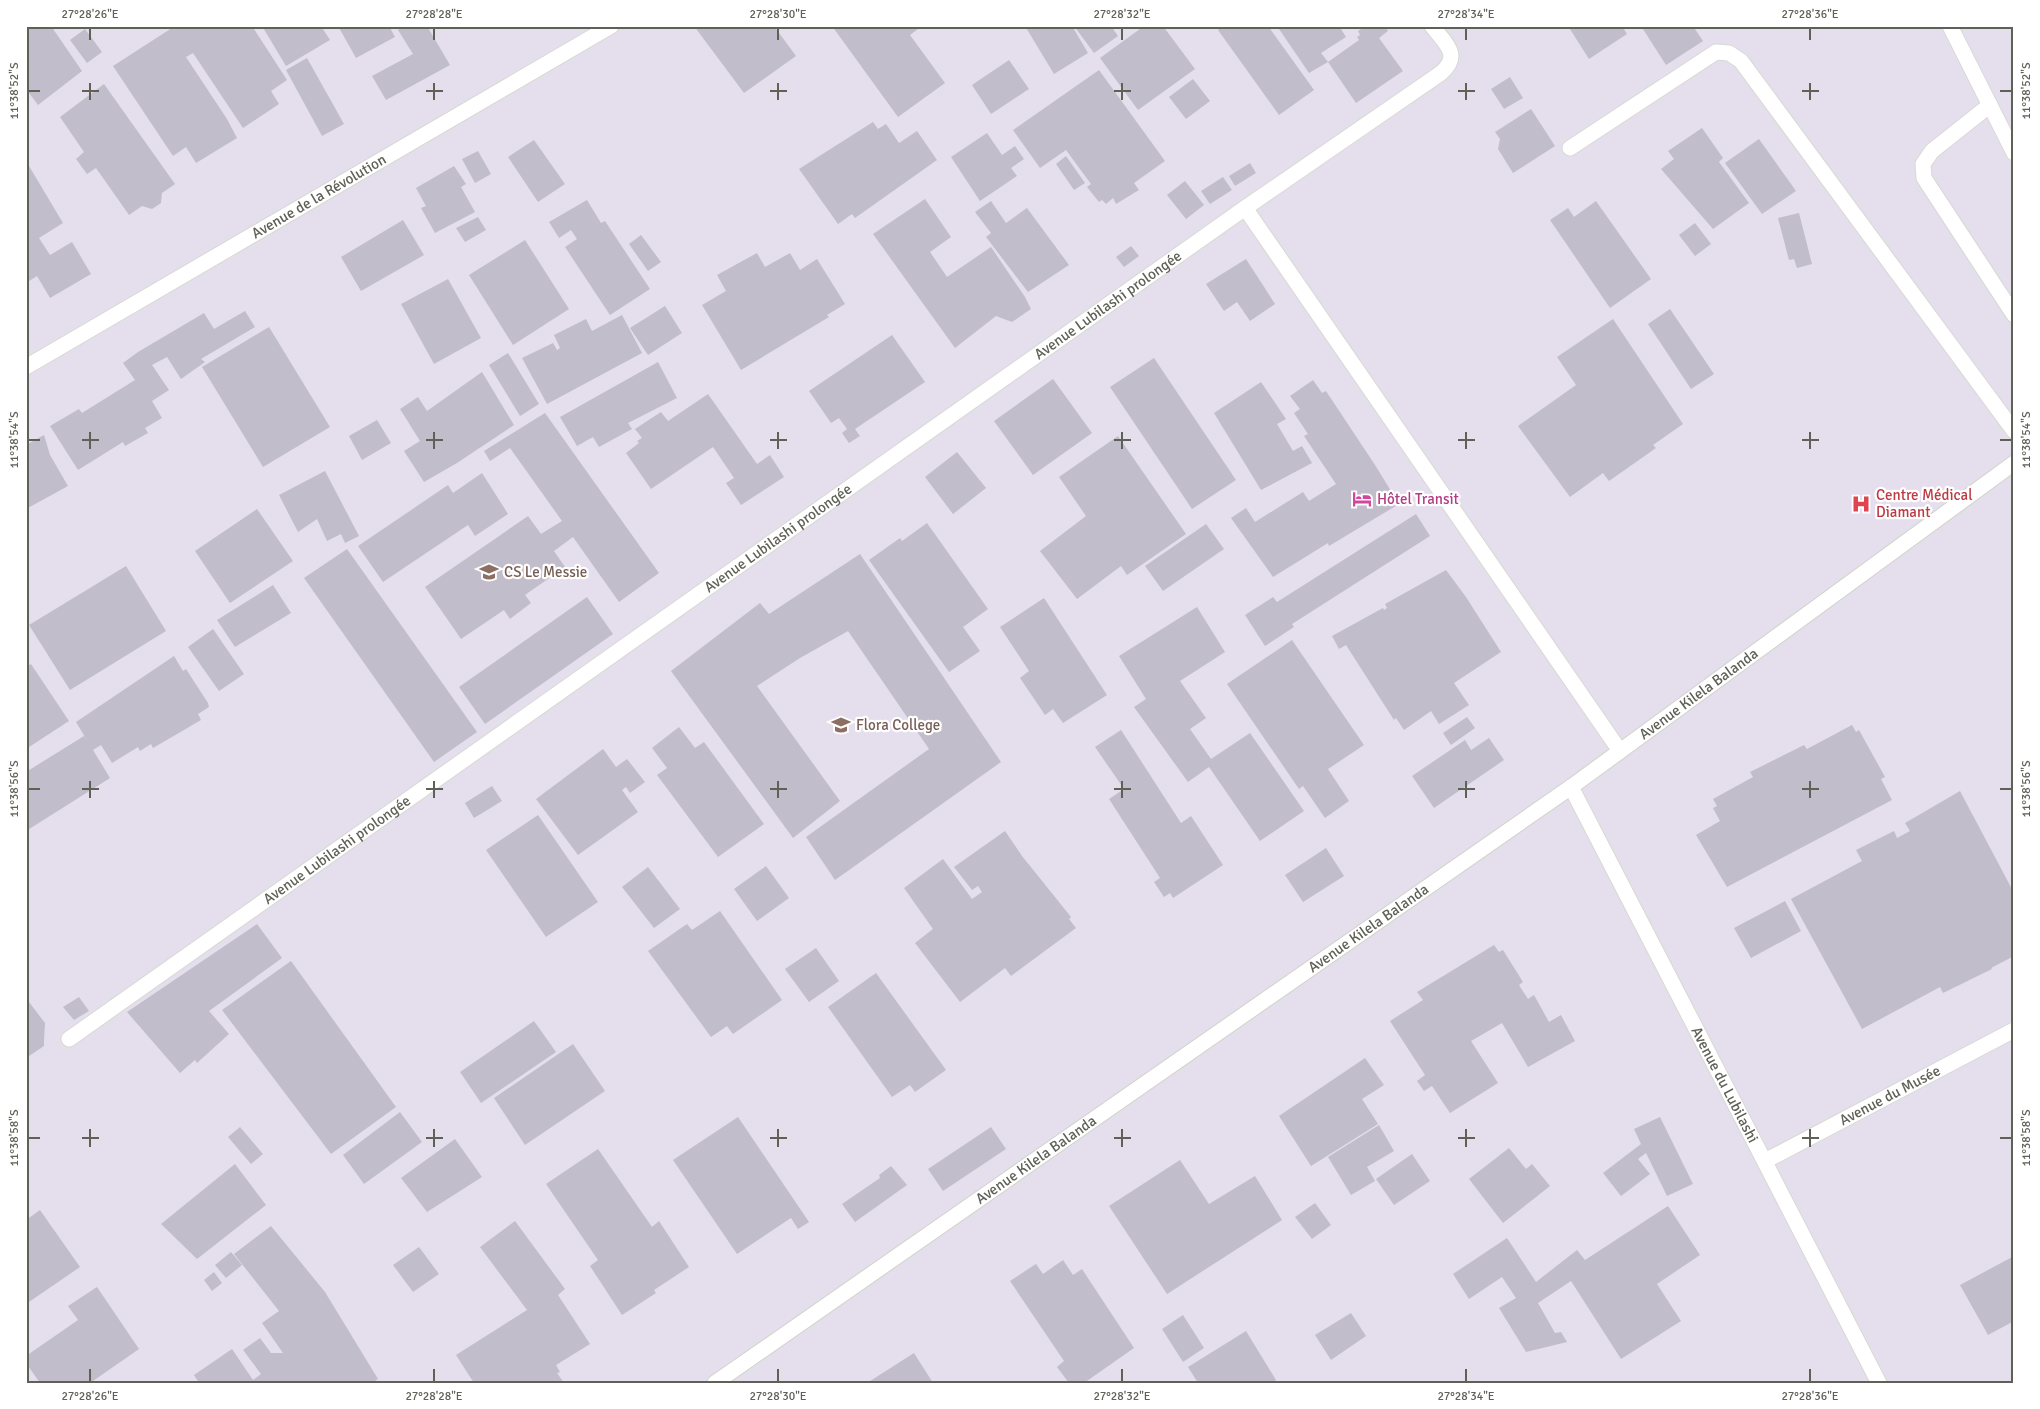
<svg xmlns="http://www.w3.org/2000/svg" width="2040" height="1409" font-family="Signika,sans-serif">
<rect width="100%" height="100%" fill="#e5deed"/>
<path fill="#c1bdca" d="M26 26H51L82 71 38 105 26 89Z
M175 26H252L287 80 271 91 279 104 243 128 193 53 186 57 227 119 237 138 196 163 186 147 173 156 113 66Z
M262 26H321L330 40 286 66Z
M338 26H389L395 37 356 58Z
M404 26H427L450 65 386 100 372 76 413 54 398 30Z
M694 26H774L796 56 744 93Z
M832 26H922L910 35 945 83 898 117Z
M1025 26H1072L1088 53 1054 74Z
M1074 26H1111L1118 36 1094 53Z
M1144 26H1163L1195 69 1138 110 1100 58Z
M1223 26H1268L1314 90 1279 115 1218 30Z
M1277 26H1339L1346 37 1321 53 1328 62 1309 73Z
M1366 26H1385L1388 31 1379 38 1403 71 1356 103 1328 62 1359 40 1357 37 1360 35 1358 31Z
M1568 26H1622L1627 34 1589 59Z
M1641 26H1693L1703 41 1666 65Z
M85 29 102 52 87 63 70 40Z
M307 58 344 124 322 136 286 70Z
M1009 60 1029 89 991 114 972 85Z
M1099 70 1165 161 1134 183 1139 190 1116 204 1113 198 1106 204 1102 200 1099 202 1087 187 1091 184 1066 150 1040 168 1013 130Z
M1510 77 1523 98 1504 109 1491 89Z
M1193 79 1210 101 1186 119 1169 97Z
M104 84 175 184 162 193 161 203 152 209 142 206 129 215 96 168 87 174 76 159 84 152 60 117Z
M1531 109 1555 146 1513 173 1498 149 1500 139 1495 132Z
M873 122 878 129 886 124 899 143 917 131 937 160 855 218 852 214 838 224 799 169Z
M1702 128 1723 158 1719 162 1749 203 1713 229 1661 169 1674 159 1668 151Z
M987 133 1002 155 1015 146 1024 159 1011 168 1017 176 980 201 951 157Z
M1759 139 1796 191 1762 214 1725 163Z
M534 140 565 184 538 202 508 157Z
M478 151 491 174 475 183 462 159Z
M1066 156 1085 183 1074 190 1056 164Z
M26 161 63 223 39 238 50 255 72 242 91 274 50 298 37 276 26 283Z
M1250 163 1256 173 1235 186 1229 176Z
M454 166 466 184 461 187 475 212 435 233 421 208 426 206 416 188Z
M1223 177 1232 190 1210 204 1201 191Z
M1185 181 1204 205 1186 219 1167 195Z
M925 199 951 237 930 252 947 277 991 247 1025 297 1031 309 1012 322 996 316 955 348 873 234Z
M587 200 601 223 605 221 650 289 610 315 565 247 577 239 571 230 559 238 549 222Z
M991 201 1006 223 1027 208 1069 265 1028 292 986 237 991 233 975 212Z
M1596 201 1651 279 1610 308 1550 220 1568 208 1574 217Z
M1799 213 1812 264 1797 268 1794 259 1789 260 1778 218Z
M478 217 486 230 465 242 456 228Z
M403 220 424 255 361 291 341 257Z
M1695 223 1711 244 1695 256 1679 235Z
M641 235 661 262 648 271 629 244Z
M525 240 569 309 513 345 469 275Z
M1131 246 1139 256 1124 267 1116 257Z
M757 253 765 267 790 253 800 270 817 259 845 304 827 315 829 317 741 370 702 305 726 291 717 275Z
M1246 259 1275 304 1250 321 1237 302 1224 311 1206 284Z
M448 279 481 338 434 364 401 304Z
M665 306 682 333 648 355 630 328Z
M1670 309 1714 374 1691 389 1648 324Z
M245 311 255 327 201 359 205 362 181 379 167 357 152 365 169 390 152 401 162 418 145 428 148 433 125 446 123 442 78 470 50 426 79 409 82 413 135 380 123 363 138 352 204 313 214 329Z
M622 315 642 353 547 404 522 358 553 343 557 350 560 348 554 335 586 319 592 331Z
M1613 319 1683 424 1653 445 1656 448 1609 481 1603 473 1570 497 1518 426 1576 385 1557 357Z
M269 327 330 427 263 467 202 367Z
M892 335 925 382 855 429 860 436 849 443 842 433 847 429 839 418 831 423 809 391Z
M508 353 539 404 520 416 489 365Z
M1154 358 1236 480 1192 509 1110 387Z
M658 362 677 398 628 423 632 429 599 447 593 437 577 446 560 417Z
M482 372 514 425 457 463 424 482 404 451 420 441 400 409 418 397 427 411Z
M1053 379 1092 433 1033 475 994 421Z
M1313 380 1322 393 1326 391 1375 465 1399 504 1329 546 1328 543 1273 577 1231 518 1246 508 1255 522 1303 492 1309 501 1336 484 1304 436 1308 434 1294 413 1300 409 1290 396Z
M1261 382 1286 419 1277 424 1293 451 1302 446 1312 463 1261 490 1214 413Z
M708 394 757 464 770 455 784 477 741 505 726 483 734 478 713 447 651 489 626 453 639 443 637 441 642 438 635 429 661 412 668 421Z
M545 413 659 573 619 602 573 537 554 551 565 567 525 595 531 603 510 619 504 610 461 639 425 587 528 516 541 534 562 521 510 448 490 461 484 451Z
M377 420 391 443 362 460 349 436Z
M44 435 50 455 68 486 26 509V445Z
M1118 436 1186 534 1127 575 1121 566 1077 599 1040 551 1086 516 1059 477Z
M957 452 986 488 953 514 925 477Z
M325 471 359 536 345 543 341 534 327 541 317 519 298 532 279 495Z
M482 473 508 514 475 536 468 525 383 582 358 546 448 485 453 493Z
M257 509 293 561 230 603 195 551Z
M1416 514 1430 536 1292 624 1294 627 1265 646 1245 615 1273 597 1277 602Z
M927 523 988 609 963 627 980 651 949 672 869 560 900 538 902 541Z
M1206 524 1224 549 1163 591 1145 566Z
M347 549 477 732 434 762 304 578Z
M860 554 1001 762 835 880 806 837 929 749 848 631 800 658 757 686 840 801 793 838 671 671 760 603 769 614Z
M126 566 166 631 70 690 29 625Z
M1446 570 1466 597 1501 652 1454 683 1469 705 1439 724 1431 711 1404 730 1396 718 1394 720 1346 645 1339 649 1332 636 1383 608 1384 610 1387 608 1385 604Z
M273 585 291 613 235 647 217 620Z
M587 597 613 634 485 724 459 687Z
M1044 598 1107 695 1063 723 1053 709 1045 715 1020 678 1029 671 1000 627Z
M1197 607 1225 652 1180 681 1206 718 1190 729 1211 759 1250 733 1304 811 1260 841 1209 767 1188 782 1134 707 1146 699 1119 656Z
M213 629 244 674 219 691 188 647Z
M1292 640 1364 745 1328 769 1349 801 1325 818 1303 786 1299 789 1227 684Z
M174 656 183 671 186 669 208 703 209 707 198 714 201 720 153 748 151 744 140 751 138 747 112 763 101 745 93 750 110 778 26 831V772L84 736 88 742 76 722Z
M31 664 69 721 26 749V667Z
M1467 717 1475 728 1451 745 1443 733Z
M1852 725 1856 732 1859 730 1885 777 1881 779 1892 800 1727 887 1696 835 1720 821 1713 808 1717 806 1713 799 1753 777 1750 772 1804 745 1807 749Z
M679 727 695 748 704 742 764 824 718 857 657 775 667 768 652 748Z
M1121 730 1181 823 1191 816 1223 865 1173 898 1170 893 1164 897 1154 882 1160 878 1109 799 1124 789 1095 747Z
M1489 738 1504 760 1434 808 1412 776 1465 740 1471 750Z
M603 749 616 767 627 759 645 782 630 793 626 787 622 790 638 812 578 855 536 799Z
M492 786 502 801 474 818 465 803Z
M1960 791 2014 893V956L1991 968 1992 969 1943 993 1940 987 1862 1029 1791 899 1862 861 1856 850 1894 831 1897 838 1910 831 1905 823Z
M538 815 598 902 546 937 486 850Z
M1005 831 1022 856 1071 917 1069 919 1076 928 1011 976 1005 968 960 1002 915 943 933 929 904 888 943 859 972 899 982 892 978 886 972 890 954 867Z
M1326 848 1344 876 1303 902 1285 875Z
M766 866 789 898 757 921 734 889Z
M648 867 680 909 654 928 622 887Z
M1785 901 1801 931 1751 958 1734 928Z
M720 911 782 1000 733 1034 727 1026 711 1037 648 951 687 924 692 930Z
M257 924 282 958 209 1011 229 1034 197 1063 195 1060 180 1073 127 1012Z
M1494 945 1499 952 1503 950 1523 982 1519 985 1528 999 1534 995 1549 1022 1561 1015 1575 1041 1528 1067 1502 1023 1471 1041 1498 1083 1450 1113 1432 1086 1424 1091 1417 1081 1425 1075 1390 1021 1423 1000 1417 992Z
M816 948 839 981 809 1002 785 969Z
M291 961 396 1107 331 1154 222 1010Z
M876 973 946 1070 915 1092 910 1085 892 1097 828 1007Z
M79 997 89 1011 74 1020 63 1007Z
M29 1002 45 1023 44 1040V1046L26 1058V1029L28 1027 26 1025V1003Z
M534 1021 556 1052 481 1103 460 1072Z
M573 1044 605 1091 525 1145 494 1098Z
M1365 1058 1384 1085 1362 1099 1378 1124 1311 1166 1279 1116Z
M400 1112 422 1142 364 1184 343 1155Z
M738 1117 809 1222 798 1229 791 1218 737 1254 673 1160Z
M1660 1117 1693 1184 1667 1196 1646 1153 1638 1159 1650 1174 1621 1196 1603 1173 1641 1144 1634 1129Z
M1379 1125 1394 1151 1367 1167 1375 1181 1351 1195 1328 1157Z
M240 1127 263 1154 251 1164 228 1137Z
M991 1127 1006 1149 943 1191 928 1169Z
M455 1139 482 1177 427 1212 401 1178Z
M1509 1148 1526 1169 1532 1164 1550 1186 1503 1223 1469 1179Z
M598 1149 652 1227 659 1221 689 1267 654 1290 656 1293 622 1315 590 1266 598 1260 546 1184Z
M1412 1154 1430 1181 1394 1205 1376 1179Z
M1180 1160 1209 1204 1255 1176 1282 1220 1167 1294 1109 1206Z
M235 1164 266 1205 197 1259 161 1224Z
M891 1166 907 1185 855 1222 842 1204 880 1178 879 1175Z
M1315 1203 1331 1225 1312 1239 1295 1217Z
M1668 1206 1700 1255 1657 1284 1681 1321 1621 1359 1571 1281 1538 1303 1555 1333 1561 1332 1567 1342 1526 1352 1499 1308 1516 1298 1502 1277 1469 1299 1453 1274 1507 1238 1536 1282 1577 1250 1585 1260Z
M40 1210 80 1267 26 1304V1220Z
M515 1221 565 1289 558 1295 590 1344 556 1365 560 1372 557 1373 564 1383H474L456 1355 527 1310 480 1247Z
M271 1226 325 1292 378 1379 372 1383H199L194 1375 232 1349 253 1380 261 1374 243 1350 260 1338 271 1353H283L262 1323 279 1311 234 1254Z
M419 1247 439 1274 413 1292 393 1265Z
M231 1252 242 1265 226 1278 215 1265Z
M2014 1256V1321L1988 1335 1960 1285Z
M1063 1260 1073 1275 1082 1269 1134 1348 1084 1383H1069L1057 1367 1064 1361 1010 1281 1036 1264 1043 1274Z
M214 1272 222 1283 212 1291 204 1280Z
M97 1287 139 1349 90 1383H40L26 1363V1356L78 1320 68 1306Z
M1351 1313 1366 1336 1331 1360 1315 1335Z
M1183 1315 1204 1348 1183 1362 1162 1329Z
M1246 1331 1276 1380 1272 1383H1198L1188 1367Z
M914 1353 933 1383H867Z"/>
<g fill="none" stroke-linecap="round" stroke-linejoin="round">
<g stroke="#d7dad2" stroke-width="17">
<path id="service" d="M1990 105 1932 151 1923 164 1924 178 2014 315
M1570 148 1716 52 1729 53 1741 61 2014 431"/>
</g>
<g stroke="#d7dad2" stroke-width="17">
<g id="minor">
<path d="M1950 26 2014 153"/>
<path d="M1245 208 1620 751"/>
<path id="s1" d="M69 1039 1245 208 1441 73C1462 55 1445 43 1432 26"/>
<path id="s2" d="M1765 1161 2014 1030"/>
</g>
</g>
<g stroke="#d7dad2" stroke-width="17">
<g id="tertiary">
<path id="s3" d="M26 367 611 26"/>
<path id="s4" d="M1571 787 1879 1383"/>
</g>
</g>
<g stroke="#d1d4c9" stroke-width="17">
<g id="secondary">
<path id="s5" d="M715 1383 1571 787 2014 463"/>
</g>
</g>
<use href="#service" stroke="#fff" stroke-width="15"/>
<use href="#minor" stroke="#fff" stroke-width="15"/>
<use href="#tertiary" stroke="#fff" stroke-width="15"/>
<use href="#secondary" stroke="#fff" stroke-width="15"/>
</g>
<path fill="none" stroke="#5f6157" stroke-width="2" d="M90 28V40M434 28V40M778 28V40M1122 28V40M1466 28V40M1810 28V40M90 83V100M434 83V100M778 83V100M1122 83V100M1466 83V100M1810 83V100M28 91H40M82 91H99M426 91H443M770 91H787M1114 91H1131M1458 91H1475M1802 91H1819M2000 91H2012M90 432V449M434 432V449M778 432V449M1122 432V449M1466 432V449M1810 432V449M28 440H40M82 440H99M426 440H443M770 440H787M1114 440H1131M1458 440H1475M1802 440H1819M2000 440H2012M90 781V798M434 781V798M778 781V798M1122 781V798M1466 781V798M1810 781V798M28 789H40M82 789H99M426 789H443M770 789H787M1114 789H1131M1458 789H1475M1802 789H1819M2000 789H2012M90 1129V1147M434 1129V1147M778 1129V1147M1122 1129V1147M1466 1129V1147M1810 1129V1147M28 1138H40M82 1138H99M426 1138H443M770 1138H787M1114 1138H1131M1458 1138H1475M1802 1138H1819M2000 1138H2012M90 1369V1382M434 1369V1382M778 1369V1382M1122 1369V1382M1466 1369V1382M1810 1369V1382"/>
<defs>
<g id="hotel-bare" transform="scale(1.5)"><path d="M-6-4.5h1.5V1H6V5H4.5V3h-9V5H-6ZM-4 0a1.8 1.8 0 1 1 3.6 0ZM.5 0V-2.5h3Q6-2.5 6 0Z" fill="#d1479c" stroke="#fff" stroke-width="2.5" paint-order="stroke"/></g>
<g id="hospital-bare" transform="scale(1.5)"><path d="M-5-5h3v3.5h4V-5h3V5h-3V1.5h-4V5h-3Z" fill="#e0444e" stroke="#fff" stroke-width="2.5" paint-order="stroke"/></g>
<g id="school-bare" transform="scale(1.5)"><path d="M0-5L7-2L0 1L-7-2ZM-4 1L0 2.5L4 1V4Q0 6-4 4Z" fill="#8d6e63" stroke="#fff" stroke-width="2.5" paint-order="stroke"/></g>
</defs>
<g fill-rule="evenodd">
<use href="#hotel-bare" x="1362" y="499"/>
<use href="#hospital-bare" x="1861" y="504"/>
<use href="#school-bare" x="489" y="572"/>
<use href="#school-bare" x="841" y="725"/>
</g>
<g text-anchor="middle" stroke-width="4.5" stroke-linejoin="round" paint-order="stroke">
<g font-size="15" fill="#5f6157" stroke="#fff">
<text dy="5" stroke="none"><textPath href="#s3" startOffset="339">Avenue de la Révolution</textPath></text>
<text dy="5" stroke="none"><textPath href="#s1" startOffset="1272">Avenue Lubilashi prolongée</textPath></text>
<text dy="5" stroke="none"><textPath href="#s1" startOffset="868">Avenue Lubilashi prolongée</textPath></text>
<text dy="5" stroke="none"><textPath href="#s5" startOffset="1201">Avenue Kilela Balanda</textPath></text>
<text dy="5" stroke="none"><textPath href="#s1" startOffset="328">Avenue Lubilashi prolongée</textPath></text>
<text dy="5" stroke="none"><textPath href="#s5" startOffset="796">Avenue Kilela Balanda</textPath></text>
<text dy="5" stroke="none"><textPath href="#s4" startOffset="335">Avenue du Lubilashi</textPath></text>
<text dy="5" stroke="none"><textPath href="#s2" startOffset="141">Avenue du Musée</textPath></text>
<text dy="5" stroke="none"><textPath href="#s5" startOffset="391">Avenue Kilela Balanda</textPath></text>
</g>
<g font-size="15" fill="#be3a42" stroke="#fff" text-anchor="start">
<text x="1876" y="500">Centre Médical<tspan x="1876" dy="17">Diamant</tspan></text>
</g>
<g font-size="15" fill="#b23c85" stroke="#fff" text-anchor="start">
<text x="1377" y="504">Hôtel Transit</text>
</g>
<g font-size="15" fill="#785e54" stroke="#fff" text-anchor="start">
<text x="504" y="577">CS Le Messie</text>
<text x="856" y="730">Flora College</text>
</g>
</g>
<rect width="2040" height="1409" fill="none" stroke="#ffffff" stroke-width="55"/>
<rect x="28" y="28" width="1984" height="1354" fill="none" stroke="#5f6157" stroke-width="2"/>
<g font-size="12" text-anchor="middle" fill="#5f6157">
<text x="90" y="18">27°28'26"E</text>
<text x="434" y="18">27°28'28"E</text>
<text x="778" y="18">27°28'30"E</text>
<text x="1122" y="18">27°28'32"E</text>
<text x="1466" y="18">27°28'34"E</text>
<text x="1810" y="18">27°28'36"E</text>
<text transform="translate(14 91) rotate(-90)" y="4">11°38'52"S</text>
<text transform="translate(2026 91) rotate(-90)" y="4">11°38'52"S</text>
<text transform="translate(14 440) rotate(-90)" y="4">11°38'54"S</text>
<text transform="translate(2026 440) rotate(-90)" y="4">11°38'54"S</text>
<text transform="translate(14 789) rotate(-90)" y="4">11°38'56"S</text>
<text transform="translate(2026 789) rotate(-90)" y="4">11°38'56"S</text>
<text transform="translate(14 1138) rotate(-90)" y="4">11°38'58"S</text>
<text transform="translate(2026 1138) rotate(-90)" y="4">11°38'58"S</text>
<text x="90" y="1400">27°28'26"E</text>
<text x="434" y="1400">27°28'28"E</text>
<text x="778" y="1400">27°28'30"E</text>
<text x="1122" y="1400">27°28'32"E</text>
<text x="1466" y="1400">27°28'34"E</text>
<text x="1810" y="1400">27°28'36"E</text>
</g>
</svg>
